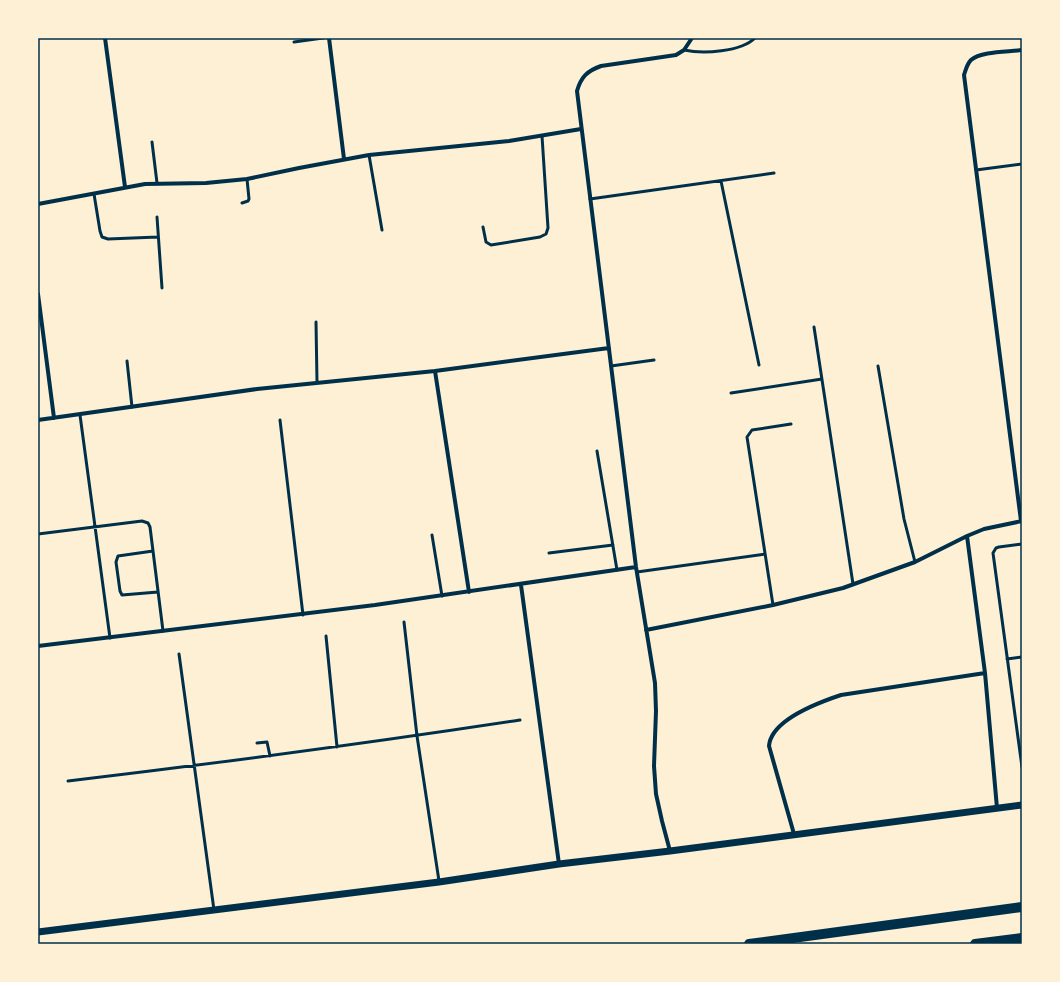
<svg xmlns="http://www.w3.org/2000/svg" width="1060" height="982" font-family="'Asap Condensed',sans-serif">
<rect width="100%" height="100%" fill="#fdf0d5"/>
<g fill="none" stroke-linecap="round" stroke-linejoin="round">
<path stroke="#003049" stroke-width="3" d="M294 42 323 38
M684 50C703 54 741 52 755 38
M152 142 157 183
M369 155 382 230
M976 170 1022 164
M721 181 759 365
M94 194 100 231 102 237 108 239 158 237
M590 199 774 173
M242 203 248 201 249 199 247 179
M157 217 162 288
M483 227 486 242 491 245 540 237 546 234 548 228 542 136
M316 322 317 382
M814 327 853 584
M127 361 132 407
M611 366 654 360
M878 366 904 519 915 562
M731 393 822 379
M80 415 110 638
M280 420 303 615
M597 451 617 570
M38 534 142 521 148 523 150 527 163 631
M432 535 442 596
M1022 544 999 547 996 548 993 553 1022 767
M153 551 118 556 116 562 120 591 122 595 158 592
M549 553 613 545
M637 572 765 554
M773 605 747 437 752 430 791 424
M404 622 417 736 439 881
M326 636 337 747
M179 654 214 910
M1007 659 1022 657
M257 743 267 742 270 756
M68 781C219 763 369 743 520 720"/>
<path stroke="#003049" stroke-width="4" d="M105 38 125 187
M329 38 344 159
M38 204 145 184 206 183 247 179 299 168 369 155 509 141 581 129
M38 294 54 418
M435 371 469 592
M38 420 257 389 435 371 609 348
M1021 521 964 75C966 69 967 64 971 60 981 51 1008 52 1022 50
M967 536 985 673 997 808
M521 585 559 864
M646 630 773 605 843 588 915 562 967 536 984 529 1022 521
M38 646 375 605 636 567
M794 834 769 746C771 720 820 702 841 695L985 673
M670 851 662 821 656 794 654 766 656 711 655 683 636 567 577 91C581 77 587 71 601 66L676 55 684 50 692 38"/>
<path stroke="#003049" stroke-width="7" d="M38 932 439 882 559 864 670 851 1022 805"/>
<path stroke="#003049" stroke-width="10" d="M749 944 1022 907
M975 944 1022 938"/>
</g>
<rect width="1060" height="982" fill="none" stroke="#fdf0d5" stroke-width="78"/>
<rect x="39" y="39" width="982" height="904" fill="none" stroke="#003049" stroke-width="1.5"/>
</svg>
